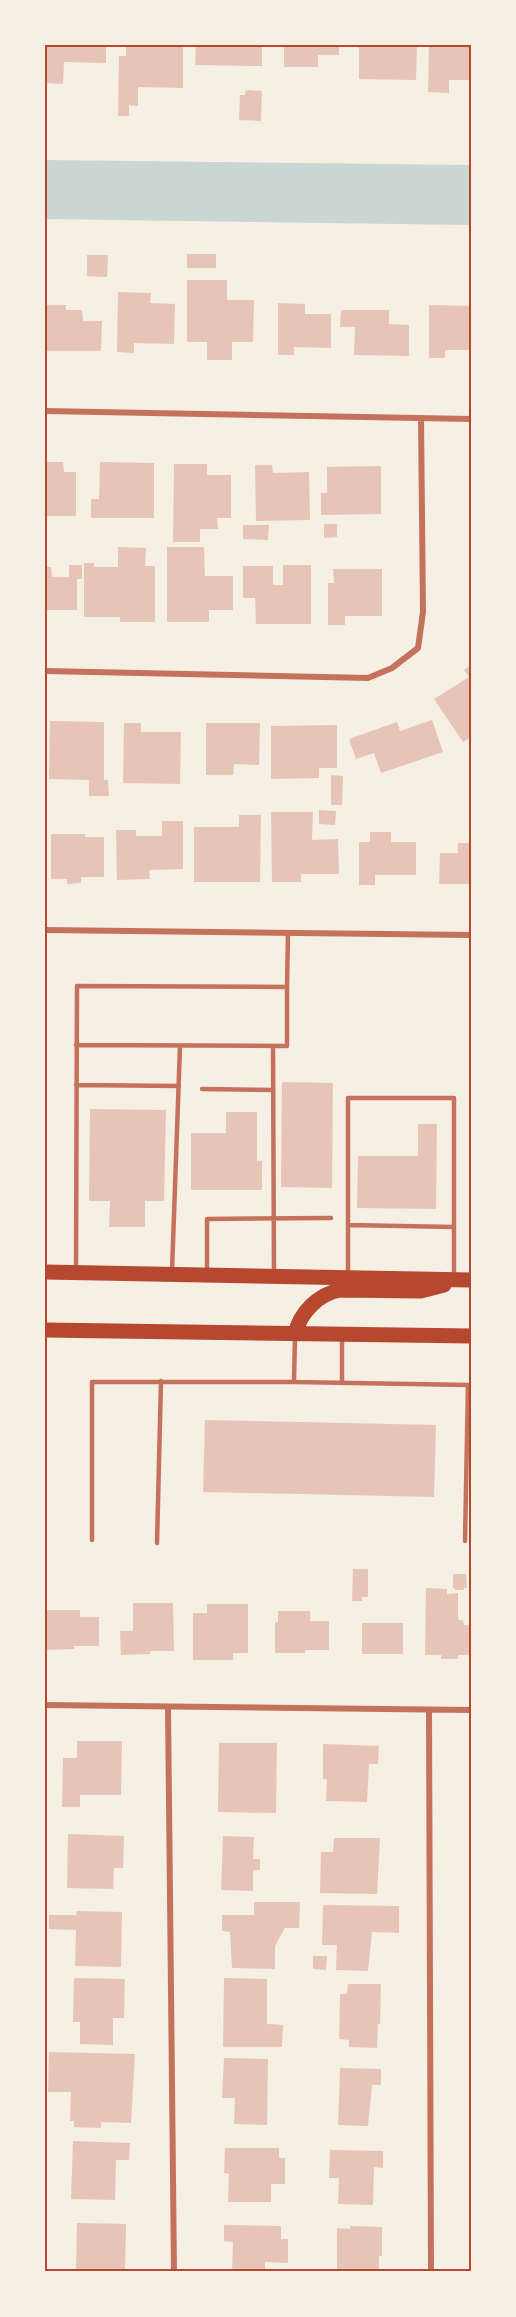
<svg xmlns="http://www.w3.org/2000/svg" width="516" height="2317" font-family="'Space Grotesk',sans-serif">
<rect width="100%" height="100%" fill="#f6efe4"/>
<path fill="#c9d6d2" d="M45 160 471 165V225L45 219Z"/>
<path fill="#e6c5b7" d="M45 45H106V63L64 62 63 84 45 83Z
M126 45H183V88L138 87V106L129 105V116H118L119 56H126Z
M196 45H262V66L195 65Z
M284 45H339V55H318V67H284Z
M359 45H417L416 80 359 79Z
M429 45H471V80H449V93L428 92Z
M246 90 262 91 261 121 239 120 240 95H245Z
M187 254H216V268H187Z
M87 255H108L107 277 87 276Z
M187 280H227V300H254L253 342H232V360H207V342H187Z
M118 292 151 293 150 303 175 304 174 344 134 343V353L117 352Z
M278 303 305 304V314H331V348L294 347V355H278Z
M46 305H66V310H82L83 321H102L101 351H47Z
M429 305 471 306V350H445V358H429Z
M341 310H389V324L409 325V356L354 355 355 327H340Z
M45 462H63L64 472H76V516H45Z
M100 462 154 463V518H91V499H99Z
M174 464H207V475H231V518H217L218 529H200V542H173Z
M255 465H272L273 473 309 472 310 520 256 521Z
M381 466V514L321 515V493H327V467Z
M324 524H337V537L324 538Z
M243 525H269L268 540 243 539Z
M118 547 146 548 145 566H155V622H120V617H84V563H94V567H118Z
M167 547H204L205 576H233V610H209V622H167Z
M69 565H82V579H77V610H45V567H51L52 577H69Z
M283 565H311V624H256L255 598H243V566H273V585H283Z
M333 569H382V616H345V625H328V583H334Z
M471 665V737L463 742 434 699 469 677 464 670Z
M432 720 443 752 381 773 374 753 356 759 349 739 397 722 400 731Z
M50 721 104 722V780H108L109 796H89V780L49 779Z
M124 723H141V732H181L180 784 123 783Z
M206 723H260L259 765 234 764 233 775H206Z
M337 725V768H319V778L271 779V726Z
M331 775 343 776 342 805H331Z
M319 810 336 811 335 825 319 824Z
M271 812H313L312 840 338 839 339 874H301V882H272Z
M239 815H261L260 882H194V827H239Z
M162 821H183V869L149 870 150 879 117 880 116 830H136V836H162Z
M370 832H391V842H416V875H375V885H359V842H370Z
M51 834H85V837H104V877H81V883L67 884V879H51Z
M458 843H471V884H439L440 853H458Z
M282 1082 333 1083 332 1188 281 1187Z
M90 1109 166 1110 164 1201H145V1227H109L110 1201H89Z
M226 1112H257V1161H262V1190H191V1133H226Z
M418 1124H437L436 1209 357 1208 358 1156H418Z
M205 1420 436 1425 434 1497 203 1492Z
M353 1569H368V1597H362V1601H352Z
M453 1574H466L467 1588H464V1590H455V1588H453Z
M426 1588 447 1589V1594L458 1593V1620H463L464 1625H471V1655H458V1659H441V1655H425Z
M133 1603H173L174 1651H150V1654L121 1655 120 1631H133Z
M207 1604H248V1653H233V1660H193V1613H207Z
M45 1610H80V1617H99V1646H74V1649L45 1650Z
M278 1611H310V1621H329V1650H305V1653H275V1622H278Z
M362 1623H403V1654H362Z
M77 1741H122L121 1795H80V1807H62L63 1758H77Z
M219 1743H277L276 1813 218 1812Z
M323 1744 379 1746 378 1764H369L367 1802 326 1801 327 1779H323Z
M68 1834 124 1836 123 1868H114L113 1889 67 1888Z
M223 1836 254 1837 253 1859H260V1870H253V1891L221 1890Z
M334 1838H380L377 1894 320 1893 321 1852H333Z
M254 1902H300L299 1928H285L275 1946V1969L232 1968 230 1932 222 1931V1915H254Z
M323 1905 399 1906V1933L372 1932 368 1971 336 1970 337 1945H322Z
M77 1911 122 1912 121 1967 75 1966 76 1930 49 1929V1915H76Z
M313 1956H327L326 1970 313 1969Z
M74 1978 125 1979 124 2018H113V2045L80 2044V2022H73Z
M224 1978 267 1979V2024L283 2025 282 2047H223Z
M348 1984H381L380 2024H378L377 2048 349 2047V2040L339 2039 340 1994H347Z
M49 2052 135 2054 131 2123 101 2122V2128L74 2127V2121H70L71 2092H48Z
M224 2058 268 2059 267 2125 234 2124 235 2098H222Z
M340 2068 381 2069V2085H372L368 2126 338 2125Z
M73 2141 130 2143 129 2160H116L115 2200 71 2199Z
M225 2148H279V2158H285V2184H271V2202H228L229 2174 224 2173Z
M330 2150 383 2151V2168L374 2167 373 2205 338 2204 339 2178H329Z
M77 2223 126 2224 125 2272H76Z
M224 2225 281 2226V2239H288V2263L265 2262V2272H232L233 2242 224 2241Z
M350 2226 382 2227V2256H379V2272H337V2228L350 2229Z"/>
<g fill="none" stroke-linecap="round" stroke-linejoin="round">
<path stroke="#c5725c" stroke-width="4.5" d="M287 987 288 933
M273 1046 274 1274
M76 1085 179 1086
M202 1089 273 1090
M348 1225 454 1227
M76 1270 77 986 287 987V1046L76 1045
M172 1271 180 1046
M207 1273V1219L331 1218
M348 1275V1098H454V1277
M294 1382 295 1336
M342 1383V1338
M92 1540V1382H294L468 1385 465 1541
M157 1543 161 1381"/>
<path stroke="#c5725c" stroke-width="6" d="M45 411 471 419
M45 671 368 678 392 668 418 648 423 612 421 418
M45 930 471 935
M45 1705 471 1710
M168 1708 174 2272
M429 1710 431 2272"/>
<path stroke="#b5482f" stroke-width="15" d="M45 1272 471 1280
M45 1330 471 1336
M295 1334C300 1312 319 1294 340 1290L421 1291 444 1285"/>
</g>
<rect width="516" height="2317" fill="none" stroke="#f6efe4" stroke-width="93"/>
<rect x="46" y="46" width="424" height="2224" fill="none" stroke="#b5482f" stroke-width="2"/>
</svg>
